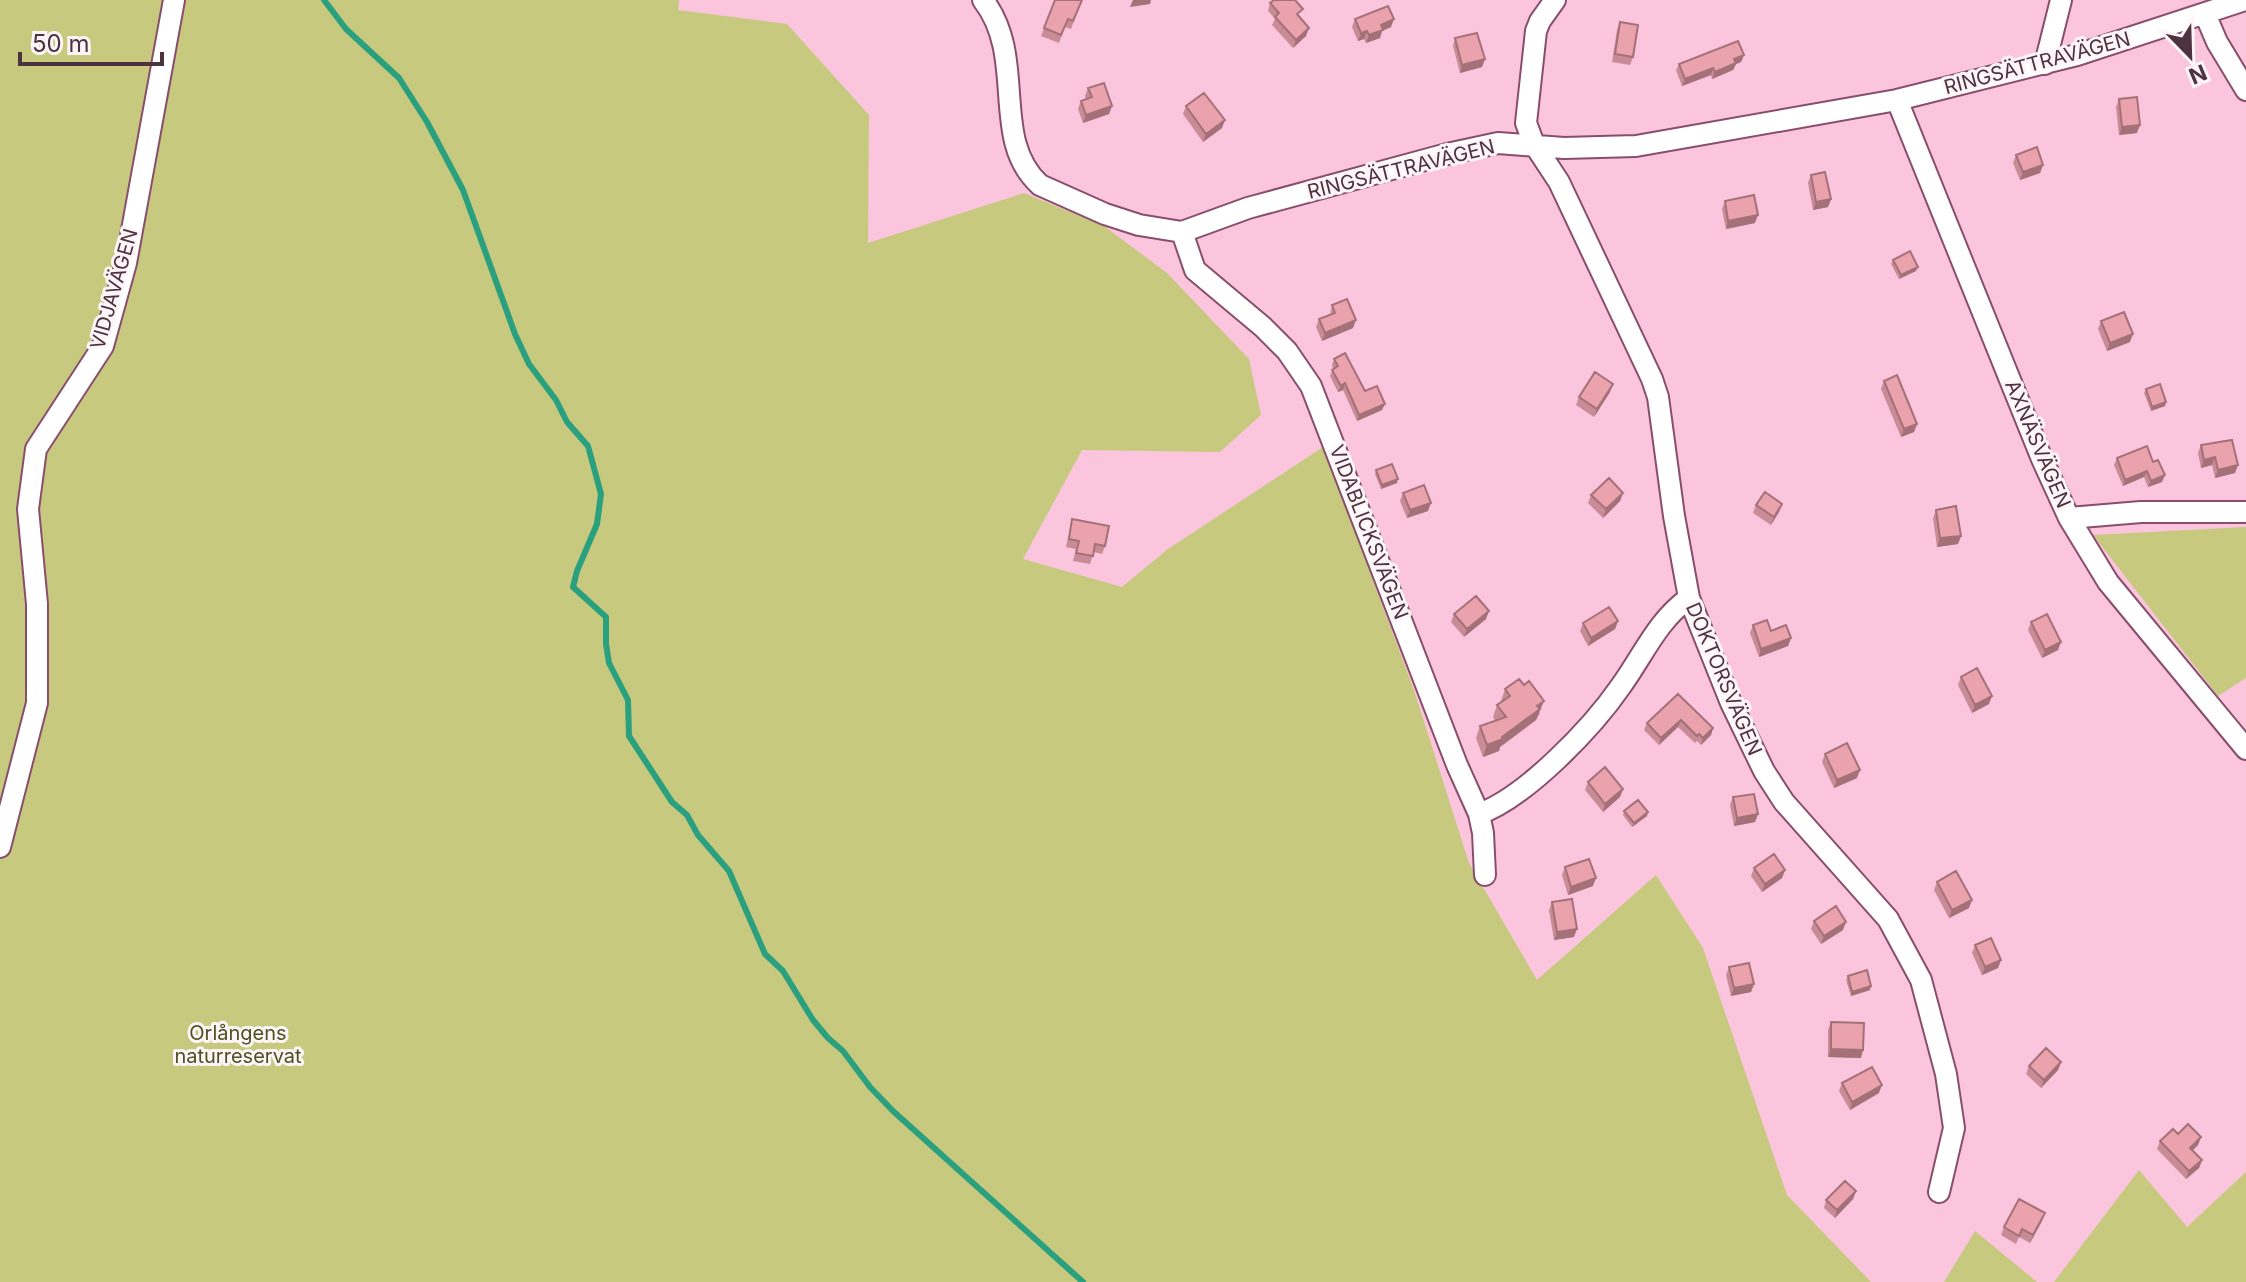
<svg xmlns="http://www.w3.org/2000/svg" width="2246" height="1282" font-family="Inter,sans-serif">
<rect width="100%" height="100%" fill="#fbc5de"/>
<path fill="#c7c97f" d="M0 0H679L678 10 787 24 869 115 868 243 1024 193 1104 226 1167 273 1249 359 1261 415 1220 452 1082 450 1023 559 1122 587 1168 549 1323 447 1414 690 1469 863 1537 980 1656 875 1703 948 1787 1195 1871 1282H0Z
M2246 527V678L2218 696 2093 535Z
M2139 1170 2187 1227 2246 1172V1282H2054Z
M1975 1231 2037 1282H1944Z"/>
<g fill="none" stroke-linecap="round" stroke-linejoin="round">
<path stroke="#2ba07f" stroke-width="6" d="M324 0 346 29 399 78 427 122 463 190 515 334 529 364 556 400 567 422 588 446 601 494 597 524 577 571 573 587 606 617V644L609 663 628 700 629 736 672 802 687 815 698 835 729 871 765 954 783 971 813 1020 828 1038 843 1051 870 1087 893 1111 1083 1282"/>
<g stroke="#884e6b" stroke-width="24">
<path id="minor" d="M983 0C1028 58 989 139 1040 185L1105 214 1139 225 1182 232 1248 208 1447 154 1498 143 1564 148 1636 146 1897 100 2077 55 2245 0
M1555 0 1540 21 1536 31 1526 123 1534 144 1559 182 1652 379 1658 397 1674 516 1689 598 1731 703 1764 771 1784 802 1888 919 1921 980 1946 1074 1954 1128 1939 1192
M2205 14 2217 42 2246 90
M2045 64 2061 0
M1897 100 2042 459 2069 518 2108 582 2246 749
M1182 232 1195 270 1263 327 1287 351 1311 386 1457 765 1479 814 1483 833 1485 875
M2069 518 2141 512H2246
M1479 814C1526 797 1592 728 1621 686 1644 654 1657 621 1689 598
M0 847 37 703V604L28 509 36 449 103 346 126 263 174 0"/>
</g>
<use href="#minor" stroke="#fff" stroke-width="20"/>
</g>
<path fill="#c98b95" d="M1055 0H1082L1071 29 1065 27 1059 43 1041 36Z
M1270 3 1300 17 1306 36 1293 48 1272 25 1275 19 1268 11Z
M1355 19 1391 27 1382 31 1380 38 1366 43 1364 39 1358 41 1352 27Z
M1620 22 1633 57 1630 65 1612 62 1617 30Z
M1455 38 1485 59 1482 67 1460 73 1453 46Z
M1744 55 1741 62 1736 64 1733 70 1712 79 1711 75 1682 86 1676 70 1679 64Z
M1088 88 1112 106 1109 114 1083 123 1078 109 1081 101 1086 99 1085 96Z
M2119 99 2137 133 2119 135 2116 107Z
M1186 106 1222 128 1203 142 1183 114Z
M2016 155 2043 165 2040 173 2020 180 2013 163Z
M1811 175 1831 199 1828 207 1813 210 1808 183Z
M1725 201 1755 223 1726 229 1722 209Z
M1893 260 1916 271 1899 279 1891 264Z
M1332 305 1353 328 1322 341 1316 327 1319 319 1330 315Z
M2101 321 2130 342 2107 351 2098 329Z
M1334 359 1365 391 1382 410 1357 421 1343 390 1338 392 1330 376 1333 369 1332 365Z
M1884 381 1917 424 1914 432 1901 437 1881 389Z
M2146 389 2166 402 2165 406 2151 411 2144 393Z
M1610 392 1594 417 1576 405 1579 397Z
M2201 445 2235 473 2215 478 2212 465 2201 468 2198 453Z
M2117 458 2153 462 2162 482 2148 487 2144 477 2123 486 2114 465Z
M1376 470 1397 483 1381 489 1375 474Z
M1403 493 1428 511 1407 518 1400 501Z
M1623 493 1620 501 1603 518 1588 503 1591 495Z
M1782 504 1779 512 1771 525 1753 513 1756 505Z
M1936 510 1961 536 1958 544 1937 547 1933 518Z
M1072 519 1105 546 1102 554 1094 552 1090 564 1073 561 1076 549 1066 547Z
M1454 614 1486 619 1464 637 1451 622Z
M1618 621 1615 629 1588 646 1580 631 1583 623Z
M2031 622 2058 650 2042 658 2028 630Z
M1753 625 1791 638 1788 646 1759 657 1750 633Z
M1961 677 1989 704 1972 713 1958 685Z
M1505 689 1540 713 1536 720 1500 747 1499 751 1483 757 1476 738 1480 726 1495 721 1493 717 1497 705 1501 702V701Z
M1678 694 1713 728 1711 735 1701 745 1697 741 1695 743 1678 727 1659 745 1644 730 1647 723Z
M1825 754 1857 778 1834 788 1822 762Z
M1588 782 1623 789 1620 797 1603 812 1585 790Z
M1733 797 1758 814 1755 822 1734 826 1730 805Z
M1624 811 1647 816 1632 827 1623 815Z
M1565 867 1593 886 1568 895 1562 875Z
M1754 868 1785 870 1782 878 1762 892 1751 876Z
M1937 882 1969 908 1949 918 1934 890Z
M1552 902 1574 937 1554 940 1549 910Z
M1814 921 1843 930 1821 944 1811 929Z
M1975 945 2001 960 1998 968 1982 975 1972 953Z
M1729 967 1754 984 1751 992 1731 996 1726 975Z
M1848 976 1870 990 1851 996 1846 980Z
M1831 1022 1861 1058 1828 1057V1030Z
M2061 1062 2058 1070 2041 1088 2026 1074 2029 1066Z
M1842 1083 1879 1093 1850 1110 1839 1091Z
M2178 1134 2201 1137 2198 1145 2193 1150 2202 1160 2199 1168 2186 1179 2157 1149 2160 1141Z
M1856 1191 1853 1199 1835 1218 1824 1208 1826 1200Z
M2045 1213 2042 1221 2030 1243 2019 1237 2016 1244 2001 1235 2004 1227Z"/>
<path fill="#a47179" d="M1133 0H1151L1150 4 1130 7Z
M1394 19 1391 27 1382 31 1380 38 1366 43 1369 35 1381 25Z
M1309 28 1306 36 1293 48 1296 40Z
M1367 31 1364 39 1358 41 1361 33Z
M1744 55 1741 62 1736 64 1733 70 1712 79 1715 72 1734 59Z
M1485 59 1482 67 1460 73 1462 65Z
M1713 68 1711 75 1682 86 1685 79Z
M1112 106 1109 114 1083 123 1086 115Z
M1225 120 1222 128 1203 142 1206 134Z
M2140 125 2137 133 2119 135 2122 127Z
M2043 165 2040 173 2020 180 2023 172Z
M1831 199 1828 207 1813 210 1816 202Z
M1758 215 1755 223 1726 229 1728 221Z
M1918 267 1916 271 1899 279 1901 275Z
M1356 320 1353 328 1322 341 1325 333Z
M2133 334 2130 342 2107 351 2110 343Z
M1345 383 1343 390 1338 392 1341 386Z
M1613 384 1610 392 1594 417 1597 409Z
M2166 402 2165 406 2151 411 2152 407Z
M1385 404 1382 410 1357 421 1359 415Z
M1917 424 1914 432 1901 437 1904 429Z
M2215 457 2212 465 2201 468 2204 460Z
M2238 465 2235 473 2215 478 2218 470Z
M2147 471 2144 477 2123 486 2125 480Z
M2165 475 2162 482 2148 487 2151 481Z
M1398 479 1397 483 1381 489 1382 485Z
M1623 493 1620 501 1603 518 1606 509Z
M1431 503 1428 511 1407 518 1410 510Z
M1782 504 1779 512 1771 525 1774 517Z
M1961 536 1958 544 1937 547 1940 538Z
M1489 611 1486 619 1464 637 1467 629Z
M1618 621 1615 629 1588 646 1591 638Z
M1791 638 1788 646 1759 657 1761 649Z
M2061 642 2058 650 2042 658 2045 650Z
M1992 696 1989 704 1972 713 1975 705Z
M1544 701 1536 720 1500 747 1499 751 1483 757 1487 745 1502 737Z
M1681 720 1678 727 1659 745 1661 738Z
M1713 728 1711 735 1701 745 1703 738Z
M1860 770 1857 778 1834 788 1837 780Z
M1623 789 1620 797 1603 812 1605 804Z
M1648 812 1647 816 1632 827 1634 823Z
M1758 814 1755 822 1734 826 1737 818Z
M1785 870 1782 878 1762 892 1765 884Z
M1596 878 1593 886 1568 895 1571 887Z
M1972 900 1969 908 1949 918 1952 910Z
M1846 922 1843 930 1821 944 1824 936Z
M1577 929 1574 937 1554 940 1557 932Z
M2001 960 1998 968 1982 975 1985 967Z
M1754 984 1751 992 1731 996 1734 988Z
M1871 986 1870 990 1851 996 1852 992Z
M1831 1049 1863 1050 1861 1058 1828 1057Z
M2061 1062 2058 1070 2041 1088 2044 1080Z
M1882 1085 1879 1093 1850 1110 1852 1102Z
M2201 1137 2198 1145 2187 1156 2190 1148Z
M2202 1160 2199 1168 2186 1179 2189 1171Z
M1856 1191 1853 1199 1835 1218 1837 1210Z
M2045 1213 2042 1221 2030 1243 2033 1235Z"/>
<path fill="#eaa2ad" stroke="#a47179" stroke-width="2" d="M1055 0H1082L1073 21 1068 19 1061 35 1044 28Z
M1274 0H1295L1303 9 1297 14 1309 28 1296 40 1275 17 1279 13 1270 3Z
M1388 6 1394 19 1381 25 1383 30 1369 35 1367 31 1361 33 1355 19Z
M1620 22 1638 25 1633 57 1615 54Z
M1477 33 1485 59 1462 65 1455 38Z
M1738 41 1744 55 1734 59 1736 63 1715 72 1713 68 1685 79 1679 64Z
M1104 83 1112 106 1086 115 1081 101 1092 97 1088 88Z
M1204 93 1225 120 1206 134 1186 106Z
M2137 97 2140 125 2122 127 2119 99Z
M2037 147 2043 165 2023 172 2016 155Z
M1825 172 1831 199 1816 202 1811 175Z
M1754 195 1758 215 1728 221 1725 201Z
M1910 251 1918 267 1901 275 1893 260Z
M1347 299 1356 320 1325 333 1319 319 1335 313 1332 305Z
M2124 312 2133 334 2110 343 2101 321Z
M1345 353 1365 391 1377 386 1385 404 1359 415 1345 383 1341 386 1332 370 1338 366 1334 359Z
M1595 372 1613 384 1597 409 1579 397Z
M1897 375 1917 424 1904 429 1884 381Z
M2160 384 2166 402 2152 407 2146 389Z
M2232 440 2238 465 2218 470 2215 457 2204 460 2201 445Z
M2147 446 2153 462 2158 460 2165 475 2151 481 2147 471 2125 480 2117 458Z
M1392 464 1398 479 1382 485 1376 470Z
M1609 478 1623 493 1606 509 1591 495Z
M1424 485 1431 503 1410 510 1403 493Z
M1765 492 1782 504 1774 517 1756 505Z
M1956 506 1961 536 1940 538 1936 510Z
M1072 519 1109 526 1105 546 1095 544 1093 556 1076 553 1079 541 1069 539Z
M1476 596 1489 611 1467 629 1454 614Z
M1609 607 1618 621 1591 638 1583 623Z
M2047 614 2061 642 2045 650 2031 622Z
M1767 620 1771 631 1786 625 1791 638 1761 649 1753 625Z
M1977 668 1992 696 1975 705 1961 677Z
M1519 679 1524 685 1529 681 1544 701 1537 706 1540 709 1502 737 1503 739 1487 745 1480 726 1506 717 1497 705 1510 696 1505 689Z
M1678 694 1713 728 1703 738 1699 734 1697 736 1681 720 1661 738 1647 723Z
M1847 743 1860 770 1837 780 1825 754Z
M1605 767 1623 789 1605 804 1588 782Z
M1754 794 1758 814 1737 818 1733 797Z
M1638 800 1648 812 1634 823 1624 811Z
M1774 854 1785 870 1765 884 1754 868Z
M1589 859 1596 878 1571 887 1565 867Z
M1956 871 1972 900 1952 910 1937 882Z
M1572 899 1577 929 1557 932 1552 902Z
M1836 906 1846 922 1824 936 1814 921Z
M1991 938 2001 960 1985 967 1975 945Z
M1749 963 1754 984 1734 988 1729 967Z
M1867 970 1871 986 1852 992 1848 976Z
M1831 1022 1864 1023 1863 1050 1831 1049Z
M2046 1048 2061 1062 2044 1080 2029 1066Z
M1872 1067 1882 1085 1852 1102 1842 1083Z
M2188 1124 2201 1137 2190 1148 2202 1160 2189 1171 2160 1141 2173 1129 2178 1134Z
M1845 1181 1856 1191 1837 1210 1826 1200Z
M2019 1199 2045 1213 2033 1235 2022 1229 2019 1236 2004 1227Z"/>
<g text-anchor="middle" stroke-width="6" stroke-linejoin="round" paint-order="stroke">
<g font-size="20" fill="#4d323f" stroke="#fdf5f8">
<text transform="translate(2037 63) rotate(-15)" y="7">RINGSÄTTRAVÄGEN</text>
<text transform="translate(1401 169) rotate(-14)" y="7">RINGSÄTTRAVÄGEN</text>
<text transform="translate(114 289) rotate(-74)" y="7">VIDJAVÄGEN</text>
<text transform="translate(2038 444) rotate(67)" y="7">AXNÄSVÄGEN</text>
<text transform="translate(1369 532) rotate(69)" y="7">VIDABLICKSVÄGEN</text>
<text transform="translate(1724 679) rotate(67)" y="7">DOKTORSVÄGEN</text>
</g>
<g font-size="20" fill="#4f501f" stroke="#fdf5f8">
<text x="238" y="1040">Orlångens<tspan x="238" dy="23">naturreservat</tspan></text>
</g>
</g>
<g transform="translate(2190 56) rotate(157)" stroke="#fdf5f8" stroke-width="6" paint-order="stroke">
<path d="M0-6L14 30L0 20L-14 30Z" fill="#4d323f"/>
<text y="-12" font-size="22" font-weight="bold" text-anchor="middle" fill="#4d323f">N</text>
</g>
<path d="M20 52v12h142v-12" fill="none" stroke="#4d323f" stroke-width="4"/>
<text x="32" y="52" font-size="24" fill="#4d323f" stroke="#fdf5f8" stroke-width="6" paint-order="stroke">50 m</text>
</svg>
